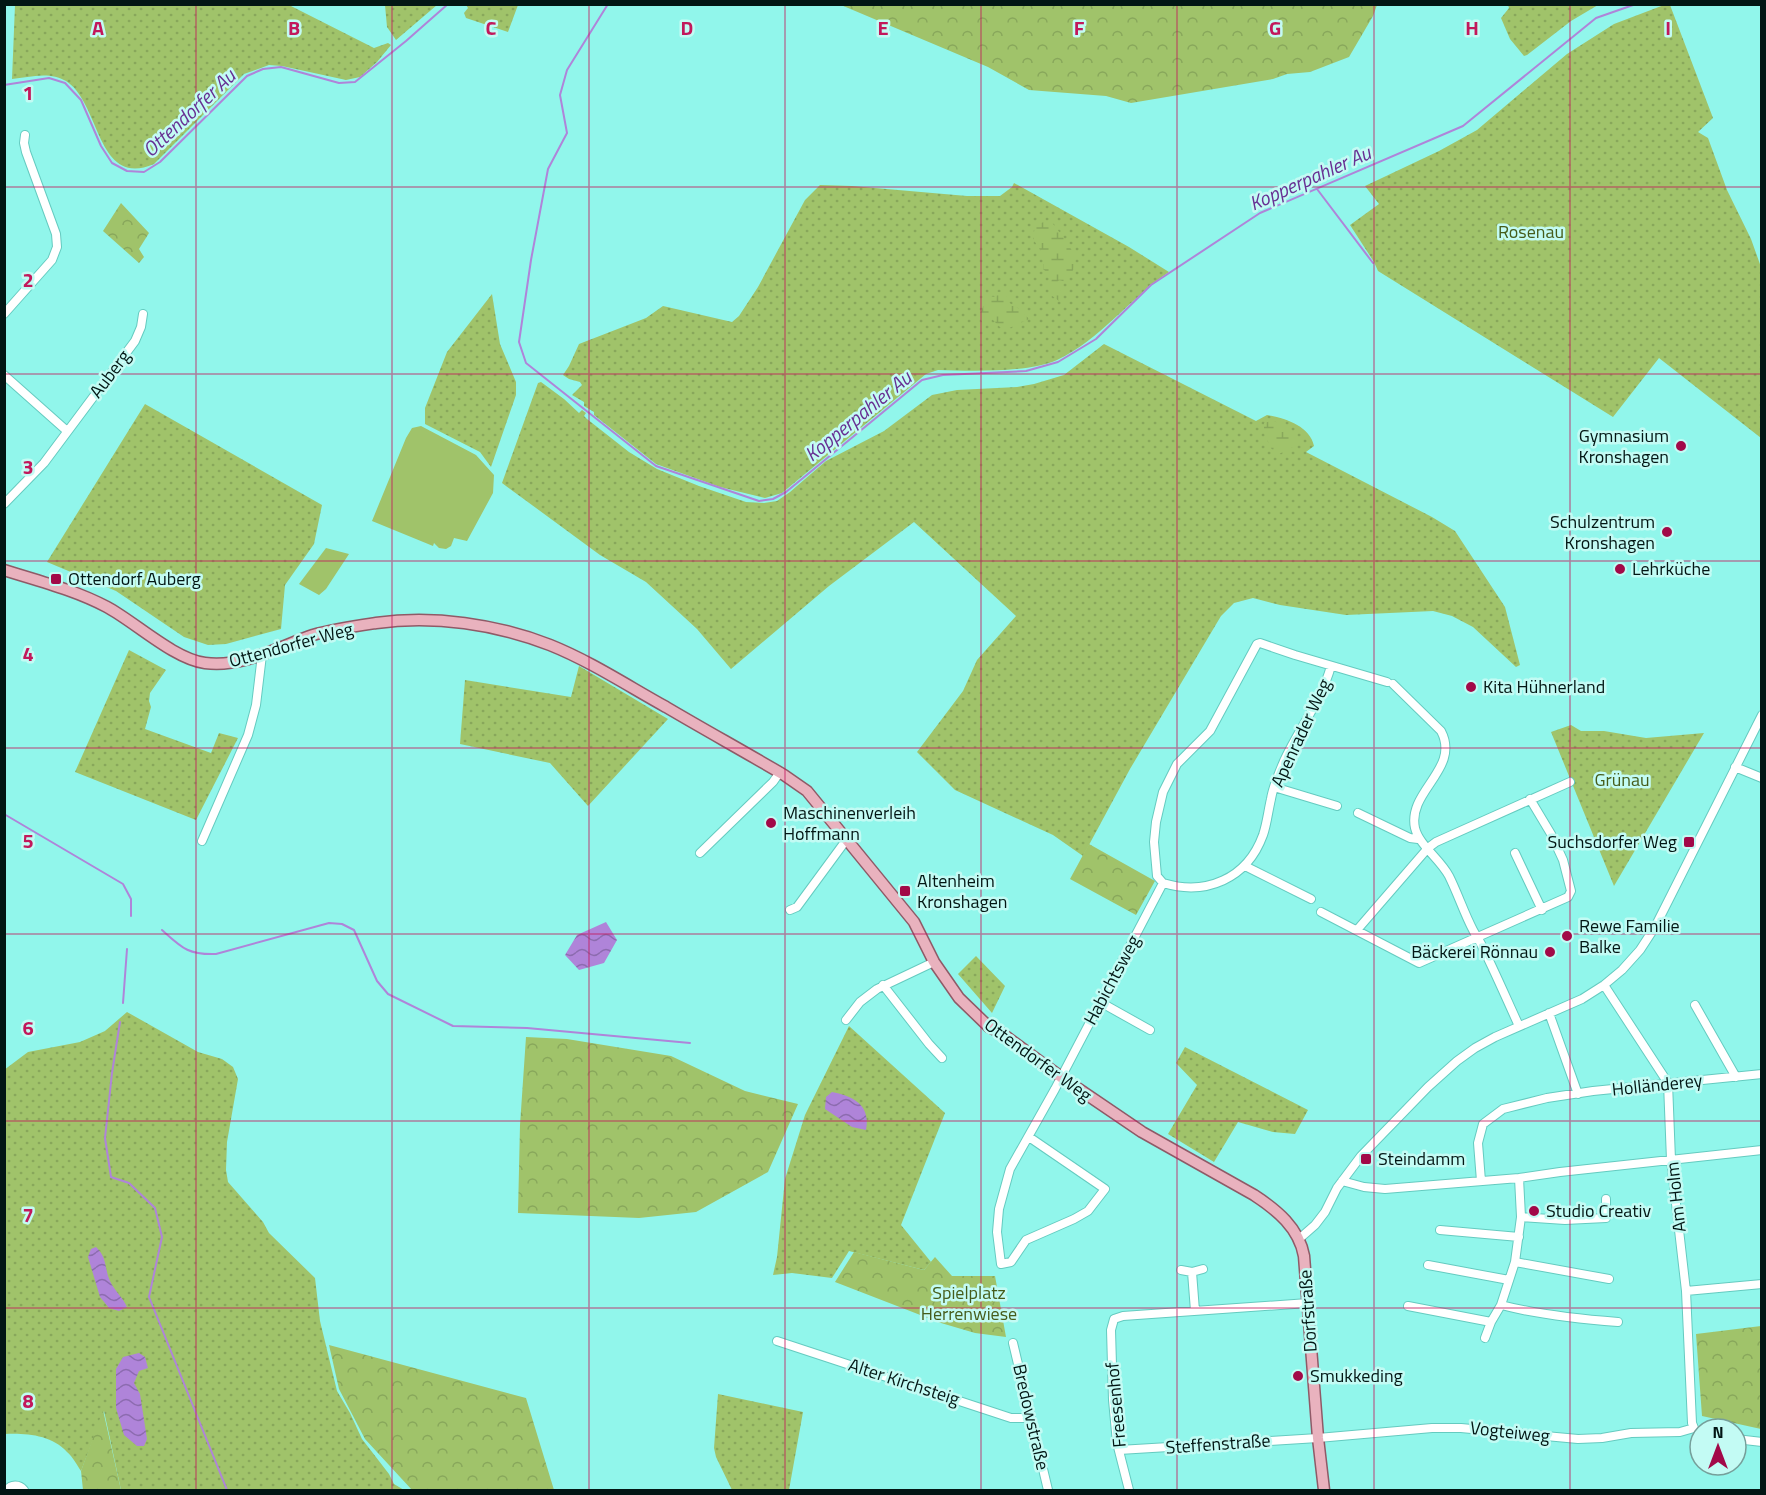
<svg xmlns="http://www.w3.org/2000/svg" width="1766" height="1495" font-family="'Titillium Web',sans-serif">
<defs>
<pattern id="grass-dots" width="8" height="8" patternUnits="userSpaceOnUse" patternTransform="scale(1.5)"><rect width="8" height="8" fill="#a0c36a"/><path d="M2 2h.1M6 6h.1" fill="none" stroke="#88a75b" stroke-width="1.8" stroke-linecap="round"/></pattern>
<pattern id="forest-crowns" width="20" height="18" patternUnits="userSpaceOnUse" patternTransform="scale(1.5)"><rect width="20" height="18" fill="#a0c36a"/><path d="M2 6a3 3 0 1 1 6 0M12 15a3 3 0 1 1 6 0" fill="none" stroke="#88a75b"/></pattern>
<pattern id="wetland-marsh" width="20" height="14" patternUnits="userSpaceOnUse" patternTransform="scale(1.5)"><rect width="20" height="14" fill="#a0c36a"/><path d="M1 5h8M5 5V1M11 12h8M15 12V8" fill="none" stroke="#88a75b"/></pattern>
<pattern id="water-waves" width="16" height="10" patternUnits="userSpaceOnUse" patternTransform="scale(1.5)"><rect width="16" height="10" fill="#af84d9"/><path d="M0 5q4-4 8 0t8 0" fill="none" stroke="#8c6baf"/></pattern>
</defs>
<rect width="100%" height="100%" fill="#91f6eb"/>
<path fill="url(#grass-dots)" d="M15 5H289L374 48 388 43 391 45 377 62 360 77 346 80 282 66 269 65 244 74 154 164C96 189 101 103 66 81 50 71 29 77 12 79Z
M385 5V4L437 5 396 40 387 27Z
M466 5H518L508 32 466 18 464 13 468 8Z
M1508 5V4L1598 5 1571 21 1527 55 1524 56 1510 39 1501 18 1509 8Z
M1664 5H1670L1713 118 1698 132 1708 138 1727 190 1751 239 1761 267V438L1659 358 1613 417 1378 271 1374 262 1350 225 1379 204 1365 186 1439 151 1477 130 1567 54 1614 24Z
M1014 183 1129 247 1169 272C1130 298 1100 340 1057 360 1028 373 971 371 938 370L926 374 782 493 765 498 720 487 656 464 594 415V412L584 406V402L572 395 582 385 580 382 569 379 563 375 569 366 579 344 646 318 663 306 732 322 739 316 758 287 805 200 820 185 852 186 967 196H1000L1012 187Z
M492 294 500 344 516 382V395L491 467 480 452 425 424V408L447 352Z
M1104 344 1256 421 1267 415C1285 418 1310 426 1314 446L1306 452 1432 517 1455 531 1505 607 1520 665 1516 667 1473 627 1452 616 1433 611 1346 615 1280 605 1253 598 1234 603 1221 616 1130 769 1083 856 1053 835 955 790 917 752 963 691 977 660 1016 616 914 522 829 586 731 669 697 629 646 582 600 555 502 483 538 383 541 382 564 399 579 413 582 410 586 413 584 416 587 419 629 452 657 469 699 486 746 502 764 503 777 501 790 492 826 461 884 431 932 395 957 390 1017 387 1034 384 1064 375Z
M145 404 322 505 314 544 285 585 281 629 226 644 208 645 184 637 116 591 47 562Z
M129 650 166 670 150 693 149 701 151 707 145 729 211 753 219 733 238 738 196 820 75 772Z
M579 666 668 719 588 806 550 763 460 744 465 680 571 697Z
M1571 725 1581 731H1604L1646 738 1704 733 1614 886 1551 732Z
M976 956 1005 986 992 1013 958 974Z
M127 1012 198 1052 222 1059 233 1067 238 1079 227 1142 226 1170 228 1182 263 1222 269 1233 315 1278 320 1321 337 1391 350 1413 362 1439 389 1474 394 1484 404 1490H121L104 1411 81 1471C77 1465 73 1457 67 1452 52 1435 26 1433 5 1434L4 1070 28 1052 80 1042 105 1031Z
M849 1026 945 1113 901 1225 931 1262 924 1270 849 1251 832 1278 792 1273 773 1275 777 1257 785 1179 805 1115Z
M1185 1047 1308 1110 1295 1134 1273 1132 1238 1122 1214 1162 1168 1134 1197 1085 1176 1063Z
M718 1394 803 1412 789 1490H732L716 1457 714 1448Z"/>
<path fill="url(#forest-crowns)" d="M841 5H1377L1373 16 1349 57 1310 72 1287 74 1273 79 1131 103 1106 96 1029 90 988 67Z
M121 203 149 233 139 249 144 257 139 263 103 231Z
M1089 844 1155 881 1136 915 1070 879Z
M526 1037 567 1039 671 1056 745 1091 798 1104 768 1172 696 1212 639 1218 518 1213 520 1125Z
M854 1252 924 1270 935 1257 952 1276H995L1006 1337 975 1333 941 1323 835 1282Z
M1761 1326V1429L1702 1416 1696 1334Z
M329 1345 526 1398 554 1490H412L365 1439 339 1389Z
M103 1410 121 1490H83L81 1471Z"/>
<path fill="url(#wetland-marsh)" d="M1050 220C1056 228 1073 248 1075 258 1076 266 1071 275 1067 282L1059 280 1056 284 1062 292 1059 295V301L1051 295 1055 291 1050 287 1052 277 1043 269V254L1033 239 1035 225Z
M998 292 1004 293 1009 299 1008 302 1021 310 1029 319 1005 330 1000 327 990 317 988 321 983 324 979 315 983 307 982 300 986 296 996 297Z
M1271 421C1283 423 1290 427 1297 437L1293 447 1279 454 1273 452 1264 433V423Z"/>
<path fill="#a0c36a" d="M421 426 476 455 494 475 493 493 467 541 454 538 451 546 446 549 439 548 434 543 433 546 372 521 406 438 412 428Z
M326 548 349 554 326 589 319 595 299 584Z"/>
<path fill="url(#water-waves)" d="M606 922 617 940 604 963 579 970 565 955 577 935Z
M832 1092C853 1096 871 1105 866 1130L852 1127 825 1109 826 1097Z
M96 1247C108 1258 104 1270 111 1283 115 1291 123 1298 127 1307L119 1311 109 1308 100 1297 88 1257 91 1249Z
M139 1353 145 1357 148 1368 139 1371 134 1383 140 1394 147 1439 144 1446H137L124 1435 116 1408V1369L123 1357Z"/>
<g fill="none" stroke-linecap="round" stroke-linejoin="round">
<path stroke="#af84d9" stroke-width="2" d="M608 4 567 70 560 95 567 133 548 169 531 260 519 342 526 363 656 466 759 501 773 499 786 492 922 380 943 375 1026 371 1058 362 1096 339 1151 285 1260 213 1463 126 1596 18 1636 4
M4 85 49 78 65 83 81 100 101 146 112 163 127 171 144 172 160 162 247 76 263 69 281 67 339 83 355 82 406 41 448 4
M1317 189 1373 263
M4 814 123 884 131 899V916
M162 930C182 948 188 955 216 954L329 923 342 924 354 930 377 981 388 994 453 1026 527 1028 690 1043
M123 1003 127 949
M120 1022 112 1073 105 1138 111 1177 129 1183 155 1208 162 1237 149 1297 227 1490"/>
<g stroke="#65cbc0" stroke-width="10">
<path id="minor" d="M4 314 52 260 57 247 56 234 26 152 24 143 25 135
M4 375 67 431
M4 504 44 463 135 341 141 327 143 314
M1393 684 1441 731C1461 769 1407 791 1415 828 1419 845 1440 859 1449 876 1458 894 1464 913 1473 930 1476 936 1480 941 1482 946 1495 972 1507 1000 1519 1026
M1735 767 1762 778
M1274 787 1337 806
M1358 813 1410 838 1418 839
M202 841 248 735 256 705 262 655
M700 853 773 782 780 772
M1515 853 1542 910
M1245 866 1311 899
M1163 883 1157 876 1154 842 1156 822 1163 792 1177 764 1210 731 1257 644 1260 643 1295 655 1387 682
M1163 883C1206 896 1247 879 1263 835 1267 823 1268 812 1271 799 1273 786 1279 773 1284 761 1299 728 1321 702 1331 666
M790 910 797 907 847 839
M1321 912 1419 963 1568 897 1571 891 1563 860 1551 834 1530 799
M1357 930 1428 848 1436 842 1570 782
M883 985 929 1044 942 1058
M1604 985 1668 1083 1671 1160 1686 1291 1692 1423 1694 1428
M1100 1002 1150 1030
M1695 1005 1736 1077
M1549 1013 1578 1094
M846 1020 860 1002 877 989 934 962
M1029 1137 1105 1189 1088 1211 1074 1219 1026 1240 1011 1262 1001 1264 997 1232 999 1209 1010 1169 1055 1089 1163 883
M1342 1181 1364 1187 1385 1189 1519 1178 1560 1172 1762 1150
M1481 1181 1478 1143 1483 1124 1503 1109 1547 1098 1593 1091 1762 1074
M1521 1217 1565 1220 1606 1218V1199
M1440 1230 1519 1237
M1299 1239 1315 1225 1325 1212 1337 1188 1361 1156 1428 1087 1457 1061 1475 1048 1495 1037 1582 999 1604 985 1622 970 1640 950 1655 927 1762 715
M1515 1262 1609 1279
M1428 1265 1509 1280
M1181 1270 1192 1272 1203 1269
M1192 1272 1195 1311
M1686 1291 1762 1284
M1501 1305C1540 1315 1578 1319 1618 1322
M1408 1306 1491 1322
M1485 1338 1491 1322 1501 1305 1515 1262 1521 1217 1519 1178
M777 1341 1011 1418H1031
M1013 1343 1048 1490
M1736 1439 1762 1442
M1119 1450 1318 1438 1432 1428H1461L1578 1439 1602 1438 1631 1433 1680 1432 1694 1428
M7 1490C11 1484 19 1484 24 1490
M1129 1490 1117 1443 1113 1400 1111 1330 1114 1319 1123 1316 1308 1303"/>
</g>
<g stroke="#8f5a67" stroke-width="13">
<path id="major" d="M4 570C39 581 75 590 107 607 135 622 174 659 205 663 243 668 278 647 313 635 333 629 355 626 376 623 434 615 496 624 550 645 590 661 628 686 666 707 705 730 745 752 784 775L807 791 914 922 934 962 959 998 989 1027 1000 1032 1061 1077 1142 1132 1254 1195C1277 1210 1299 1228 1304 1256L1318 1438 1324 1490"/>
</g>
<use href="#minor" stroke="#fff" stroke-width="8"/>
<use href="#major" stroke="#e9b2be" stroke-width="10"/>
</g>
<path fill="none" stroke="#c2185b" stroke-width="1.5" stroke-opacity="0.55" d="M196 4V1490M392 4V1490M589 4V1490M785 4V1490M981 4V1490M1177 4V1490M1374 4V1490M1570 4V1490M4 187H1762M4 374H1762M4 561H1762M4 748H1762M4 934H1762M4 1121H1762M4 1308H1762"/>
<g fill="#a20948" stroke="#c3fbf4" stroke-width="2">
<circle cx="1681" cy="446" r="6"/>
<circle cx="1667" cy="532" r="6"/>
<circle cx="1620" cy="569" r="6"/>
<rect x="50" y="573" width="12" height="12" rx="3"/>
<circle cx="1471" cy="687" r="6"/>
<circle cx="771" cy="823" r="6"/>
<rect x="1683" y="836" width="12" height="12" rx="3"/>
<rect x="899" y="885" width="12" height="12" rx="3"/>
<circle cx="1567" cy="936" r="6"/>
<circle cx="1550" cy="952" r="6"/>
<rect x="1360" y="1153" width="12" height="12" rx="3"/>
<circle cx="1534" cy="1211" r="6"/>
<circle cx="1298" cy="1376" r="6"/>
</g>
<g text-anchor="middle" stroke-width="5" stroke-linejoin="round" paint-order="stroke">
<g font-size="18" fill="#455c1a" stroke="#c3fbf4">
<text x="1531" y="238">Rosenau</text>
<text x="1622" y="786">Grünau</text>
<text x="969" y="1299">Spielplatz<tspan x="969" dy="21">Herrenwiese</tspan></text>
</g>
<g font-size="18" fill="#021614" stroke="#c3fbf4">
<text transform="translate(110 374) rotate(-53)" y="6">Auberg</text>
<text transform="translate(291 645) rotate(-15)" y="6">Ottendorfer Weg</text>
<text transform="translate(1301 733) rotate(-65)" y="6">Apenrader Weg</text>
<text transform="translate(1112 980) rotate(-62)" y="6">Habichtsweg</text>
<text transform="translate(1038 1060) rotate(36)" y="6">Ottendorfer Weg</text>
<text transform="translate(1657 1085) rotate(-6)" y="6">Holländerey</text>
<text transform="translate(1676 1197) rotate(-96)" y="6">Am Holm</text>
<text transform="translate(1308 1311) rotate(-94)" y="6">Dorfstraße</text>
<text transform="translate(904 1382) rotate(18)" y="6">Alter Kirchsteig</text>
<text transform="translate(1116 1405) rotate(-95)" y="6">Freesenhof</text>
<text transform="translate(1031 1417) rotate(77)" y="6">Bredowstraße</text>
<text transform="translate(1510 1432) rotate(6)" y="6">Vogteiweg</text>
<text transform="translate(1218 1444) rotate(-4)" y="6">Steffenstraße</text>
</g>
<g font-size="18" fill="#021614" stroke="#c3fbf4" text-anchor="start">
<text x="1669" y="442" text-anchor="end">Gymnasium<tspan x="1669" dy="21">Kronshagen</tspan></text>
<text x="1655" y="528" text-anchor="end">Schulzentrum<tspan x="1655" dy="21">Kronshagen</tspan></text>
<text x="1632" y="575">Lehrküche</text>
<text x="68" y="585">Ottendorf Auberg</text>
<text x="1483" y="693">Kita Hühnerland</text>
<text x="783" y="819">Maschinenverleih<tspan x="783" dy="21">Hoffmann</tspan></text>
<text x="1677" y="848" text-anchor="end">Suchsdorfer Weg</text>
<text x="917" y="887">Altenheim<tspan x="917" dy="21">Kronshagen</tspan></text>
<text x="1579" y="932">Rewe Familie<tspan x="1579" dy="21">Balke</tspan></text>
<text x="1538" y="958" text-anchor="end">Bäckerei Rönnau</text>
<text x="1378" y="1165">Steindamm</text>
<text x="1546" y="1217">Studio Creativ</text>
<text x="1310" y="1382">Smukkeding</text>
</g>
<g font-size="20" font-style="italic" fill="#673093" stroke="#c3fbf4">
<text transform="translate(189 113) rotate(-43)" y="7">Ottendorfer Au</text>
<text transform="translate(1310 178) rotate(-24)" y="7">Kopperpahler Au</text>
<text transform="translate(858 416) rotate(-39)" y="7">Kopperpahler Au</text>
</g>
</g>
<g font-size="20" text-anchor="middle" font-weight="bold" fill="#c2185b" stroke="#c3fbf4" stroke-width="5" stroke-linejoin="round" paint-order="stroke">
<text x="98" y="35">A</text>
<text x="294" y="35">B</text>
<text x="491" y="35">C</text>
<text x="687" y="35">D</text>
<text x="883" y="35">E</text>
<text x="1079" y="35">F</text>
<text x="1275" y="35">G</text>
<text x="1472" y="35">H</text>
<text x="1668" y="35">I</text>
<text x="28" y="100">1</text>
<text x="28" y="287">2</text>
<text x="28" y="474">3</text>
<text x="28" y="661">4</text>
<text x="28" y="848">5</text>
<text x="28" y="1035">6</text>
<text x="28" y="1222">7</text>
<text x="28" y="1408">8</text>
</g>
<rect width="1766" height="1495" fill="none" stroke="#021614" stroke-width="12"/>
<g transform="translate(1718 1447)"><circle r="28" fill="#c3fbf4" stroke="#769f9a" stroke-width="1.5"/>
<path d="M0-4.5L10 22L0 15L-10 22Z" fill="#a20948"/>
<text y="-9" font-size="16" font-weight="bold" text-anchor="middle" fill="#021614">N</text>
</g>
</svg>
